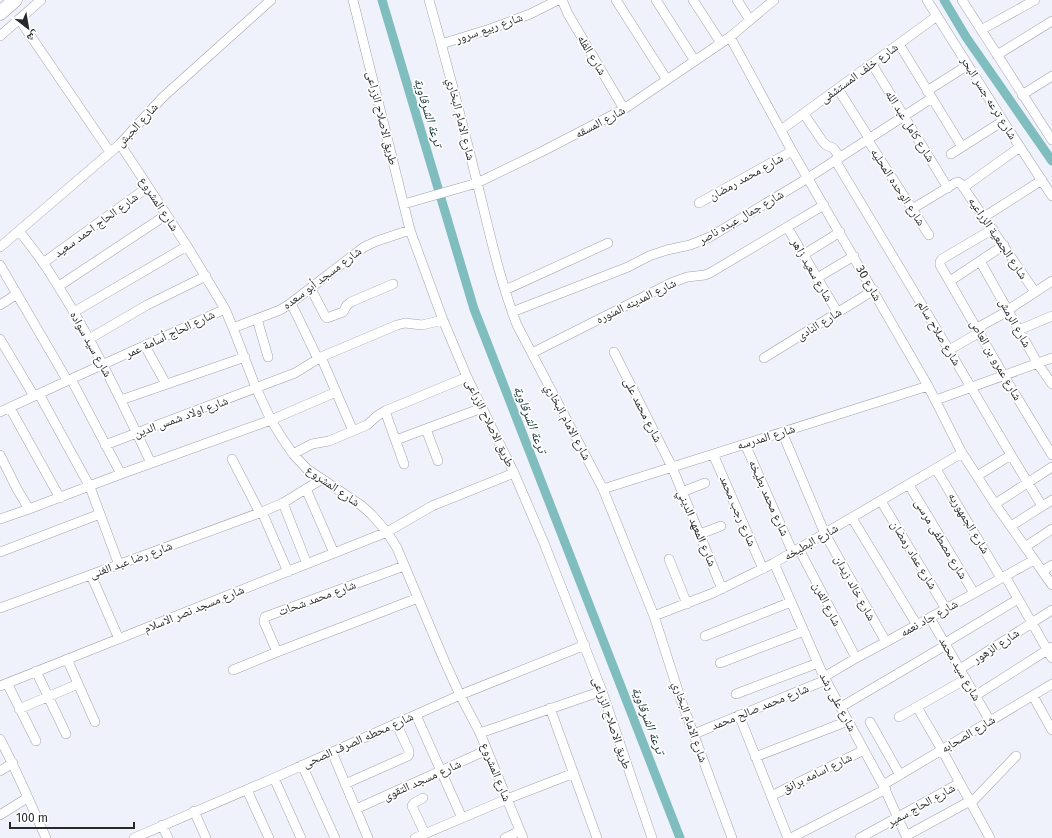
<svg xmlns="http://www.w3.org/2000/svg" width="1052" height="838" font-family="'Fira Sans','Noto Naskh Arabic',sans-serif">
<rect width="100%" height="100%" fill="#eff1fb"/>
<g fill="none" stroke-linecap="round" stroke-linejoin="round">
<path stroke="#7fbdbe" stroke-width="9" d="M382 0 474 309 680 838
M944 0 966 37 1052 161"/>
<g stroke="#a2a3ad" stroke-width="10">
<path id="minor" d="M353 0 410 230 443 320 467 377 514 473 544 543 602 691 652 838
M429 0C446 60 462 121 477 182 489 230 499 278 517 325L603 489 654 616 681 700 732 838
M562 0 568 14 624 109
M616 0 667 80
M656 0 695 61
M693 0 721 43
M737 0 750 20
M927 0 1003 121 1052 196
M962 0 1052 140
M19 19 110 152
M981 30 1035 0
M0 36 41 0
M730 37 792 151 928 386 962 453 995 504 1052 585
M441 44 490 29 530 14 558 0
M899 44 962 147
M997 55 1052 21
M872 64 948 188
M838 89 869 138
M927 91 968 65
M1022 95 1052 76
M804 114 823 142 826 145 833 148 840 157
M781 130 937 16
M867 139 929 235
M120 144 187 246 225 309 233 328 256 388 271 420 282 438 293 454 307 469 362 506 371 514 387 532 397 548 444 660 460 695 480 733 523 838
M951 154 1003 121
M835 160 949 350 1011 455 1042 506
M964 187 1020 147
M699 203 792 151
M404 204 477 183 543 151 624 109 730 37 774 0
M912 209 955 183 958 182 961 184 1035 292
M984 217 1042 180
M787 227 838 313
M993 229 942 259 940 262V265L1004 376 1052 455
M19 231C31 246 43 261 53 278 91 337 121 400 151 463
M0 247 120 144 163 97 271 0
M803 255 840 232
M980 261 1038 364 1052 384
M43 263 148 187
M0 265 67 380
M817 278 854 256
M950 281 1004 245
M59 286 166 215
M311 289 325 316 327 318 343 312 347 305 351 302 393 284
M505 290 608 243
M291 303 318 359
M0 305 17 294
M1008 310 1052 281
M74 312 187 246
M512 312 628 267 649 256 667 250 690 245 710 237 808 178 932 98
M257 319 268 357
M233 328 280 310 291 303 364 247 377 241 410 230
M977 328 1008 311
M1019 330 1052 316
M0 339 34 396
M89 339 147 305 206 276
M145 346 166 384
M949 350 980 332
M614 352 672 467 722 589
M532 353 671 283 687 277 705 275 710 273 824 205
M321 357 353 431
M764 358 874 290
M71 379 121 474
M39 394 90 487 119 565
M121 400 245 357
M936 400 1052 358
M10 408 60 498
M385 411 404 464
M0 412 71 379 225 309
M426 429 438 461
M782 432 825 534 886 642
M396 440 482 408
M745 444 793 553
M105 445 295 373 321 357 397 325 405 323 422 325 443 320
M293 454 312 444 329 441 367 425 377 416 385 411 467 377
M713 454 763 569
M0 455 17 489 29 509
M232 459 260 513
M936 469 1001 578
M977 476 1011 455
M909 485 974 593
M306 489 334 553
M603 489 928 386
M682 492 705 483
M881 501 946 609
M283 503 307 564
M995 504 1052 467
M262 512 288 572
M852 518 917 625
M0 519 29 509 121 474 271 420 336 392
M1011 526 1052 500
M700 534 721 526
M1025 547 1052 529
M799 549 856 658
M0 552 100 514
M669 559 687 604
M774 563 824 677 883 785 907 838
M1042 571 1052 565
M91 575 119 639
M1005 576 1052 658
M0 608 262 512 283 503 322 479
M654 616 713 593 774 563 962 453
M930 618 990 721
M705 636 791 602
M945 643 1018 599
M277 652 264 622V620L265 617 404 566
M67 659 95 722
M720 663 804 631
M960 669 1052 610
M233 670 277 652 418 598
M36 671 66 734
M824 677 856 658 886 642 1034 560
M7 683 36 741
M0 686 387 532 432 506 514 473
M736 694 818 663
M975 696 1052 647
M1033 696 1052 730
M841 707 946 645
M917 707 942 750 990 838
M550 708 597 838
M19 709 78 684
M416 715 462 818
M739 715 788 838
M899 717 966 679
M870 722 900 775
M480 733 602 691
M694 734 826 680
M0 739C17 771 31 805 46 838
M332 752 368 838
M755 757 848 721
M302 765 335 838
M0 771 13 763
M274 778 301 838
M345 784 408 756 409 754V751L396 723
M883 785 1052 684
M247 790 269 838
M771 796 864 750
M423 798 414 803 412 806 425 834
M971 803 1016 756
M356 809 487 750
M194 811 206 838
M0 815 27 798
M162 825 168 838
M906 836 970 801
M134 838 274 778 460 695 585 645
M415 838 507 799 574 773
M505 838 520 831
M791 838 886 789
M860 838 960 783"/>
</g>
<g stroke="#a2a3ad" stroke-width="15">
<path id="highway" d="M0 13 15 0"/>
</g>
<use href="#minor" stroke="#fff" stroke-width="9"/>
<use href="#highway" stroke="#fff" stroke-width="14"/>
</g>
<g text-anchor="middle" stroke-width="3.5" stroke-linejoin="round" paint-order="stroke">
<g font-size="12" fill="#292a2e" stroke="#fff">
<text transform="translate(489 28) rotate(-19)" y="4">شارع ربيع سرور</text>
<text transform="translate(592 55) rotate(59)" y="4">شارع الفله</text>
<text transform="translate(859 73) rotate(-36)" y="4">شارع خلف المستشفى</text>
<text transform="translate(989 98) rotate(58)" y="4">شارع ترعه جسر البحر</text>
<text transform="translate(382 118) rotate(76)" y="4">طريق الاصلاح الزراعى</text>
<text transform="translate(461 119) rotate(76)" y="4">شارع الامام البخاري</text>
<text transform="translate(600 122) rotate(-28)" y="4">شارع المسقه</text>
<text transform="translate(137 125) rotate(-47)" y="4">شارع الحبش</text>
<text transform="translate(910 126) rotate(58)" y="4">شارع كامل عبد الله</text>
<text transform="translate(746 177) rotate(-29)" y="4">شارع محمد رمضان</text>
<text transform="translate(898 187) rotate(57)" y="4">شارع الوحده المحليه</text>
<text transform="translate(159 204) rotate(57)" y="4">شارع المشروع</text>
<text transform="translate(741 217) rotate(-30)" y="4">شارع جمال عبده ناصر</text>
<text transform="translate(96 225) rotate(-36)" y="4">شارع الحاج احمد سعيد</text>
<text transform="translate(998 238) rotate(56)" y="4">شارع الجمعية الزراعيه</text>
<text transform="translate(812 270) rotate(60)" y="4">شارع سعيد زاهر</text>
<text transform="translate(322 278) rotate(-37)" y="4">شارع مسجد أبو سعده</text>
<text transform="translate(869 283) rotate(60)" y="4">شارع 30</text>
<text transform="translate(636 301) rotate(-26)" y="4">شارع المدينه المنوره</text>
<text transform="translate(1015 323) rotate(61)" y="4">شارع الرمش</text>
<text transform="translate(819 324) rotate(-32)" y="4">شارع النادى</text>
<text transform="translate(939 333) rotate(59)" y="4">شارع صلاح سالم</text>
<text transform="translate(170 334) rotate(-25)" y="4">شارع الحاج أسامة عمر</text>
<text transform="translate(91 344) rotate(61)" y="4">شارع سيد سواده</text>
<text transform="translate(996 360) rotate(60)" y="4">شارع عمرو بن العاص</text>
<text transform="translate(643 410) rotate(63)" y="4">شارع محمد على</text>
<text transform="translate(181 417) rotate(-20)" y="4">شارع اولاد شمس الدين</text>
<text transform="translate(568 422) rotate(62)" y="4">شارع الامام البخاري</text>
<text transform="translate(490 423) rotate(64)" y="4">طريق الاصلاح الزراعى</text>
<text transform="translate(766 437) rotate(-17)" y="4">شارع المدرسه</text>
<text transform="translate(333 486) rotate(35)" y="4">شارع المشروع</text>
<text transform="translate(769 498) rotate(66)" y="4">شارع محمد بطيخه</text>
<text transform="translate(738 511) rotate(67)" y="4">شارع رجب محمد</text>
<text transform="translate(969 523) rotate(59)" y="4">شارع الجمهوريه</text>
<text transform="translate(697 528) rotate(67)" y="4">شارع المعهد الديني</text>
<text transform="translate(941 539) rotate(59)" y="4">شارع مصطفى مرسى</text>
<text transform="translate(811 542) rotate(-30)" y="4">شارع البطيخه</text>
<text transform="translate(914 555) rotate(59)" y="4">شارع عماد رمضان</text>
<text transform="translate(131 560) rotate(-20)" y="4">شارع رضا عبد الغنى</text>
<text transform="translate(855 588) rotate(61)" y="4">شارع خالد زيدان</text>
<text transform="translate(317 598) rotate(-20)" y="4">شارع محمد شحات</text>
<text transform="translate(827 604) rotate(63)" y="4">شارع الفرن</text>
<text transform="translate(194 609) rotate(-22)" y="4">شارع مسجد نصر الاسلام</text>
<text transform="translate(929 618) rotate(-29)" y="4">شارع جاد نعمه</text>
<text transform="translate(996 646) rotate(-33)" y="4">شارع الزهور</text>
<text transform="translate(960 669) rotate(60)" y="4">شارع سيد محمد</text>
<text transform="translate(838 702) rotate(62)" y="4">شارع على رشد</text>
<text transform="translate(760 707) rotate(-22)" y="4">شارع محمد صالح محمد</text>
<text transform="translate(690 722) rotate(71)" y="4">شارع الامام البخاري</text>
<text transform="translate(612 723) rotate(71)" y="4">طريق الاصلاح الزراعى</text>
<text transform="translate(968 734) rotate(-31)" y="4">شارع الصحابه</text>
<text transform="translate(358 740) rotate(-24)" y="4">شارع محطه الصرف الصحى</text>
<text transform="translate(496 772) rotate(68)" y="4">شارع المشروع</text>
<text transform="translate(817 773) rotate(-26)" y="4">شارع اسامه برانق</text>
<text transform="translate(422 780) rotate(-24)" y="4">شارع مسجد التقوى</text>
<text transform="translate(921 805) rotate(-29)" y="4">شارع الحاج سمير</text>
</g>
<g font-size="13" font-style="italic" fill="#103030" stroke="#fff">
<text transform="translate(429 112) rotate(73)" y="5">ترعة الشرقاوية</text>
<text transform="translate(531 419) rotate(69)" y="5">ترعة الشرقاوية</text>
<text transform="translate(649 720) rotate(69)" y="5">ترعة الشرقاوية</text>
</g>
</g>
<g transform="translate(28 28) rotate(149)" stroke="#ffffff" stroke-width="3" paint-order="stroke">
<path d="M0-3L7 15L0 10L-7 15Z" fill="#292a2e"/>
<text y="-6" font-size="11" font-weight="bold" text-anchor="middle" fill="#292a2e">ش</text>
</g>
<path d="M10 822v6h124v-6" fill="none" stroke="#292a2e" stroke-width="2"/>
<text x="16" y="822" font-size="12" fill="#292a2e" stroke="#ffffff" stroke-width="3" paint-order="stroke">100 m</text>
</svg>
